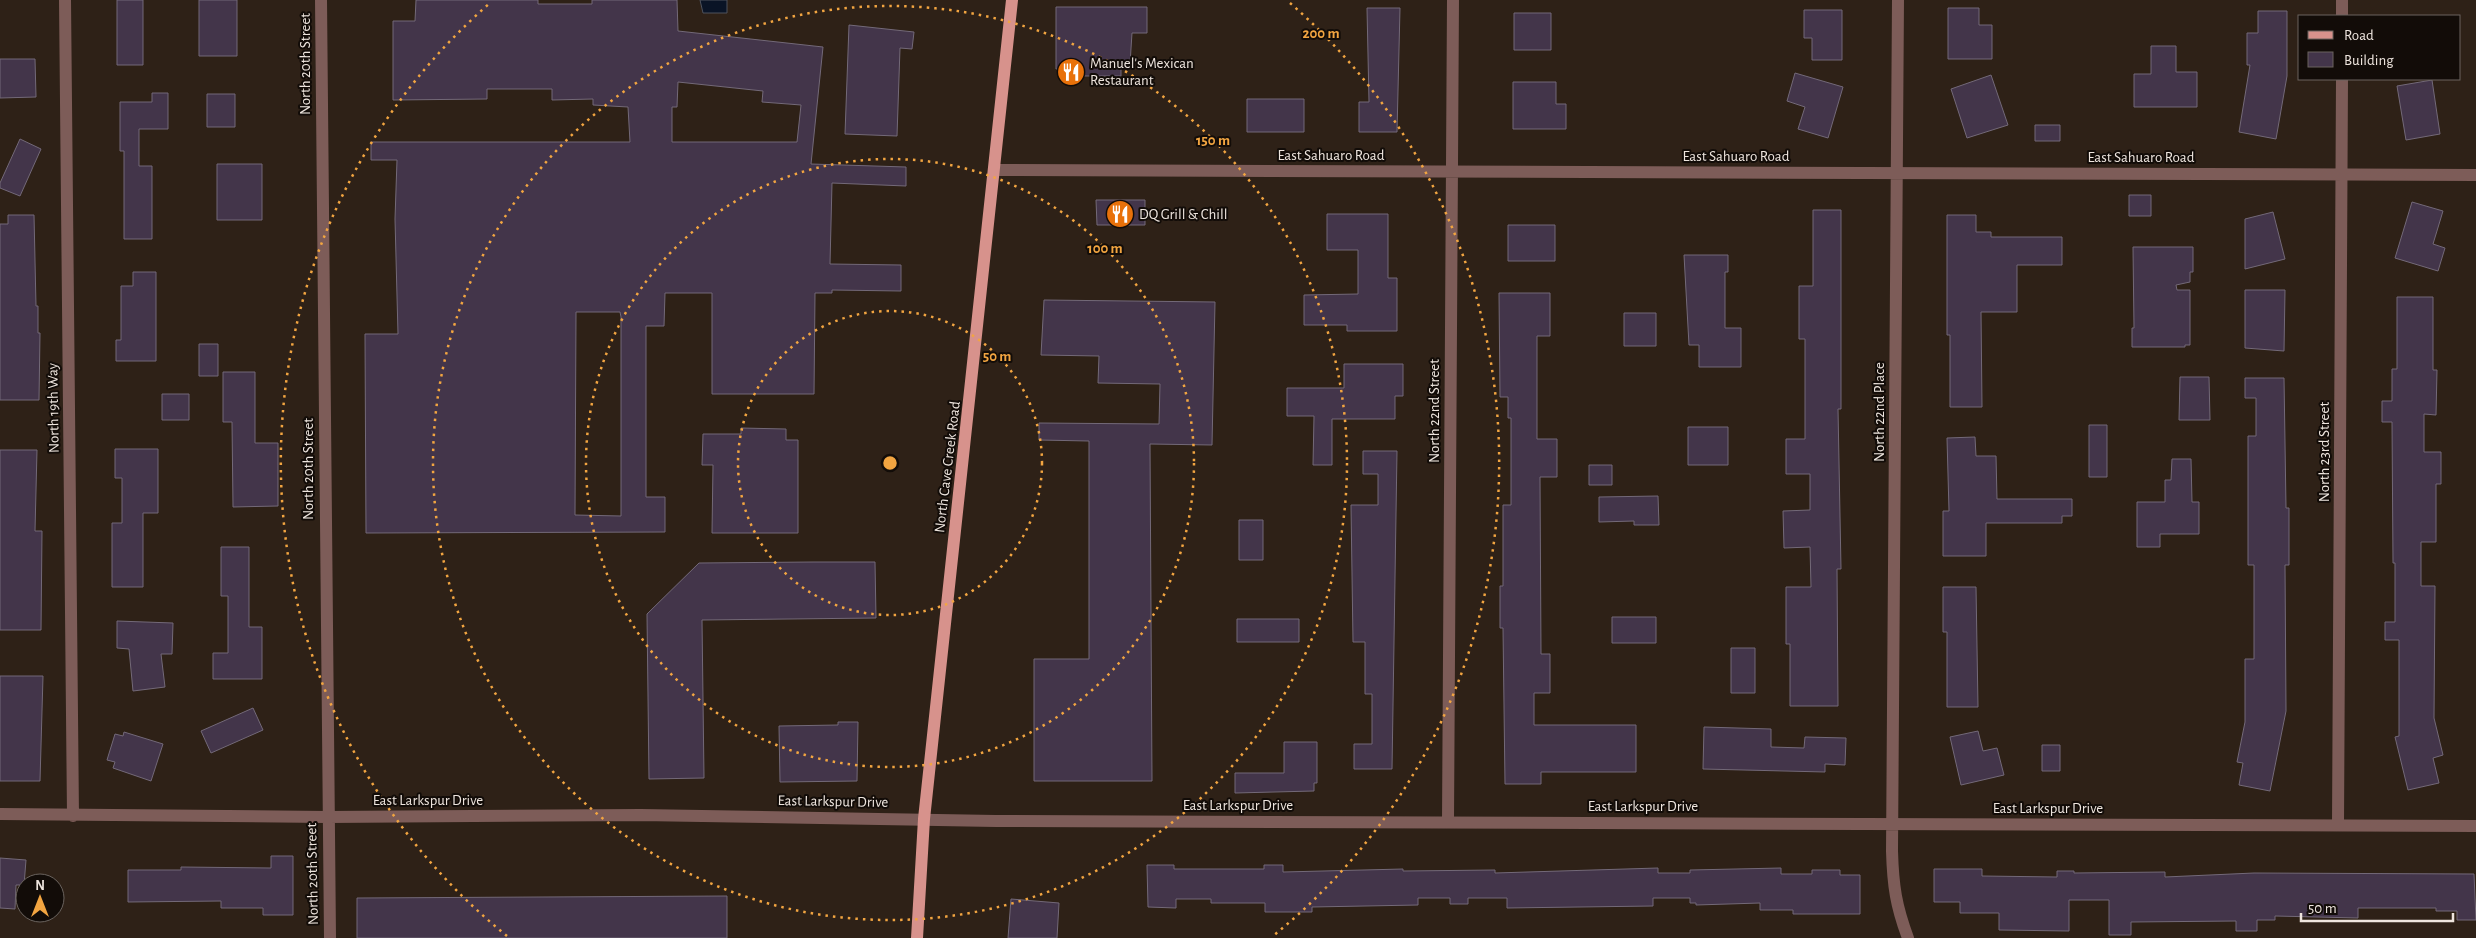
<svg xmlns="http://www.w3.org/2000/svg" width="2476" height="938" font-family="'Alegreya Sans',sans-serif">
<rect width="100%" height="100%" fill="#2e2117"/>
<path fill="#0a1426" stroke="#4e535d" d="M700 0H727V13H703Z"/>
<path fill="#43354a" stroke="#736978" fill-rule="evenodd" d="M117 0H143V65H117Z
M199 0H237V56H199Z
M416 0H538V4H592V0H677L678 31 823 47 811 164 906 167V186L832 183 830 264 901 265V291L832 290V293H815L814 394H712V293H665L664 326H646V497H665V532L366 533 365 334H398L395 219 397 160H371V142H630L628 107 593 105V99L552 100V89H487V99L393 100V21H415ZM678 82 763 91 762 102 801 105 797 142H672V107H677ZM576 312H620L621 317V516L575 515Z
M1056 7H1147V33H1132L1130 64H1121V76H1060V69H1056Z
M1367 8H1400L1397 132H1359V102H1369Z
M1948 8H1979V25H1992V59H1948Z
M1804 10H1842V60H1812V38H1804Z
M2258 11H2287V76L2276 139 2239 132 2250 65H2247V33H2258Z
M1514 13H1551V50H1514Z
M849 25 914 32 912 49 900 48 897 136 845 134Z
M2151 46H2176V72H2197V107H2134V74H2151Z
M0 59H35L36 97 0 98Z
M1795 73 1843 87 1828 138 1798 129 1805 107 1787 101Z
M1991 75 2008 125 1967 138 1951 89Z
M2432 80 2440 134 2406 140 2397 86Z
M1513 82H1556V104H1566V129H1513Z
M152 93H168V129H139V166H152V239H124V151H120V102H152Z
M207 94H235V127H207Z
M1247 99H1304V132H1247Z
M2035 125H2060V141H2035Z
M20 139 41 149 20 196 0 188V183Z
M217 164H262V220H217Z
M2129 195H2151V216H2129Z
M1096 200H1145V225H1097Z
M2412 202 2443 211 2433 244 2445 248 2438 271 2395 258Z
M1813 210H1841V409H1838L1841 569H1837L1838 706H1790V644H1786V587H1811L1810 547 1784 548 1783 511 1810 510V474H1786V439H1805V339H1799V286H1813Z
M2273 212 2285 259 2245 269V219Z
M1327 214H1388V278H1397V331H1347V325H1304V295L1358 294V250H1327Z
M8 215H34L36 306H38V333H40L39 400H0V224H8Z
M1947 215H1976V232H1991V237H2062V265H2017V312H1981L1982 407H1950V335H1947Z
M1508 225H1555V261H1508Z
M2133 247H2193V272H2190V282L2176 285 2177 290H2190V345H2185V347H2132V328H2134Z
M1684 255H1728V272H1725V328H1741V367H1699V345H1689Z
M133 272H156V361H116V340H121V286H133Z
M2245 290H2285L2284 351 2245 348Z
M1499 293H1550V336H1537V439H1557V477H1540L1541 654H1550V693H1534V725H1636V772H1541V784H1505L1503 628H1500V586H1503V505H1511V418H1508V397H1500Z
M2397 297H2433V370H2437L2436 415 2424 414V452H2441V484H2436V542H2421V586H2435L2434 718 2443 755 2433 758 2439 783 2408 790 2395 737 2399 736V640H2385V622H2395V563H2393L2392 422H2382V401H2392V369H2397Z
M1044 300 1215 302 1212 445 1150 444 1152 781H1034V659H1089V441L1039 440V423L1159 424 1160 384 1098 383 1099 356 1041 355Z
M1624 313H1656V346H1624Z
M199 344H218V376H199Z
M1344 364H1403V396H1395V419H1332V465H1313L1314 416H1287V388H1344Z
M223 372H255V443H278V506L233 507 232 422H223Z
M2180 377H2209L2210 420H2179Z
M2245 378H2284L2286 508H2289V565H2285L2286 711 2270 791 2239 785 2243 763 2237 762 2245 722V659H2254V565H2248V436H2256V398H2245Z
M162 394H189V420H162Z
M2089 425H2107V477H2089Z
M1688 427H1728V465H1688Z
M741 428 786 429V440H798V533H712L713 465H702L703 434H741Z
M1975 437 1976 456H1996L1997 499H2072V516H2062V523H1986V556H1943V511H1949L1947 438Z
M115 449H158V513H143V587H112V523H122V478H115Z
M0 450H37L35 531H42L41 630H0Z
M1363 451H1397L1392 769H1354V744H1372V694H1365V642H1353L1351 505H1378V474H1363Z
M2172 459H2191L2192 502H2199V534H2160V547H2137V502H2165V480H2171Z
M1589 465H1612V485H1589Z
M1658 496 1659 525H1634V521L1599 522V497Z
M1239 520H1263V560H1239Z
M221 547H249V627H262V679H213V653H228V596H221Z
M813 562H875L876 618 702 620 704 778 649 779 647 614 699 563Z
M1943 587H1976L1978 707H1947V632H1943Z
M1612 617H1656V643H1612Z
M1237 619H1299V642H1237Z
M117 621 173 623 172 654H161L165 687 133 691 129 649 117 648Z
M1731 648H1755V693H1731Z
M0 676H43L40 781H0Z
M253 708 263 730 211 753 201 731Z
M838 722H858L857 781 780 782 779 726 838 725Z
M1704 727 1771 729V747L1804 748 1805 737 1846 738 1845 765 1825 764V772L1703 769Z
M1978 731 1983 751 1997 748 2004 775 1961 785 1950 737Z
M124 732 163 744 151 781 113 768 115 762 107 760 115 734 123 736Z
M1284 742H1317V783H1314V791L1235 793V773H1284Z
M2042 745H2060V771H2042Z
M271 856H293V915H263V908H221V901L128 902V870H181V867L271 868Z
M0 858 26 860 24 885H16L15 909 0 908Z
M1147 865H1174V869H1264V865H1283V872L1403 869V871L1495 870V873L1658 868V873H1690V870L1781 868V874H1812V870H1840V875H1860V914H1793V910H1760V903L1696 905V903H1690V898H1653V906L1507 908V898H1468V904H1450V898H1418V905L1312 907V912H1265V903H1211V899H1176V908L1148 907Z
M1934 869H1982V876L2057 877V871H2074V873L2165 872V877L2254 873 2474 874 2476 920H2457V911H2436V908H2358V918L2275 916V920H2257V931H2236V921L2131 922V935H2109V900H2069V931L1999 930V913H1960V902H1934Z
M727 896V938H357V898Z
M1011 899 1059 903 1057 938H1008Z"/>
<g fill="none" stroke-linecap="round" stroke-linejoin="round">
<path stroke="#7d5c58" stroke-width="12" d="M65 0 73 816
M321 0 330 938
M1898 0 1892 851C1893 886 1896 906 1908 938
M2342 16V0
M996 170 2476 175
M0 814 327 817 641 815 996 821 2476 826
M1448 821 1453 0
M2338 825 2342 79"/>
<path stroke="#d7928c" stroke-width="12" d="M917 938 924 819 1012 0"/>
</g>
<g fill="none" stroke="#f2a541" stroke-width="2.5" stroke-dasharray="2.5 5">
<circle cx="890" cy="463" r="152"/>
<circle cx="890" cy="463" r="304"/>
<circle cx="890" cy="463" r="457"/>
<path d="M507 936A609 609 0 0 1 490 3M1290 3A609 609 0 0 1 1273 936"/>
</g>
<defs>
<g id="restaurant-disc" transform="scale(1.4375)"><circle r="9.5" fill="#e8710a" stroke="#120c08"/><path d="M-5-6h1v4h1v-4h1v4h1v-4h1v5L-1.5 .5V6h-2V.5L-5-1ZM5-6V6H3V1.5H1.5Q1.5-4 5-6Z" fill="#fff"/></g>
</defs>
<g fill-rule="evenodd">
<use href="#restaurant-disc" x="1071" y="72"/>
<use href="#restaurant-disc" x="1120" y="214"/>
</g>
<g text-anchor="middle" stroke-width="4" stroke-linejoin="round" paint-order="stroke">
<g font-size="15" fill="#eee5de" stroke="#120c08" text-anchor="start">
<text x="1090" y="68">Manuel's Mexican<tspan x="1090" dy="17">Restaurant</tspan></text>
<text x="1139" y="219">DQ Grill &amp; Chill</text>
</g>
<g font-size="15" fill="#eee5de" stroke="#120c08">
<text transform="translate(305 64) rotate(-90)" y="5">North 20th Street</text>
<text x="1331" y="160">East Sahuaro Road</text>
<text x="1736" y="161">East Sahuaro Road</text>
<text x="2141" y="162">East Sahuaro Road</text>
<text transform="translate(53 408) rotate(-91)" y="5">North 19th Way</text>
<text transform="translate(1434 411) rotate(-90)" y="5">North 22nd Street</text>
<text transform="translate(1879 412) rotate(-90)" y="5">North 22nd Place</text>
<text transform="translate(2324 452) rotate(-90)" y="5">North 23rd Street</text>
<text transform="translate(947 467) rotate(-83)" y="5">North Cave Creek Road</text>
<text transform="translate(308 469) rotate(-90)" y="5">North 20th Street</text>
<text x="428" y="805">East Larkspur Drive</text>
<text transform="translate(833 801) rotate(1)" y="5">East Larkspur Drive</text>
<text x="1238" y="810">East Larkspur Drive</text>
<text x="1643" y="811">East Larkspur Drive</text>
<text x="2048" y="813">East Larkspur Drive</text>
<text transform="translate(312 874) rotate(-91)" y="5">North 20th Street</text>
</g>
</g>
<circle cx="890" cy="463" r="8" fill="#f2a541" stroke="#120c08" stroke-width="2.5"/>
<g font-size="15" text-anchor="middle" font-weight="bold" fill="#f2a541" stroke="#120c08" stroke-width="4" stroke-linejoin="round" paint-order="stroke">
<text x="1321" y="38">200 m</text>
<text x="1213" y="145">150 m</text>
<text x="1105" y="253">100 m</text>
<text x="997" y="361">50 m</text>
</g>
<rect x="2298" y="15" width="162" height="65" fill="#120c08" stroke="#6a635e"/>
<rect x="2308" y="31" width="25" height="8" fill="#d7928c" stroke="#6a635e"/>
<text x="2344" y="40" font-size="15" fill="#eee5de">Road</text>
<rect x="2308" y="52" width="25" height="15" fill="#43354a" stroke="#6a635e"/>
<text x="2344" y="65" font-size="15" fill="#eee5de">Building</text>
<g transform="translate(40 898)"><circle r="24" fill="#120c08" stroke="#6a635e"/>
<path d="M0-4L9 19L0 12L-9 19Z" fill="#f2a541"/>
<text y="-8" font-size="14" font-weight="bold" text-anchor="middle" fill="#eee5de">N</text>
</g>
<path d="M2301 913v8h152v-8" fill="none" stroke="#eee5de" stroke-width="2.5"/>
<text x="2308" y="913" font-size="15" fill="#eee5de" stroke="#120c08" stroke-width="4" paint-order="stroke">50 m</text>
</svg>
